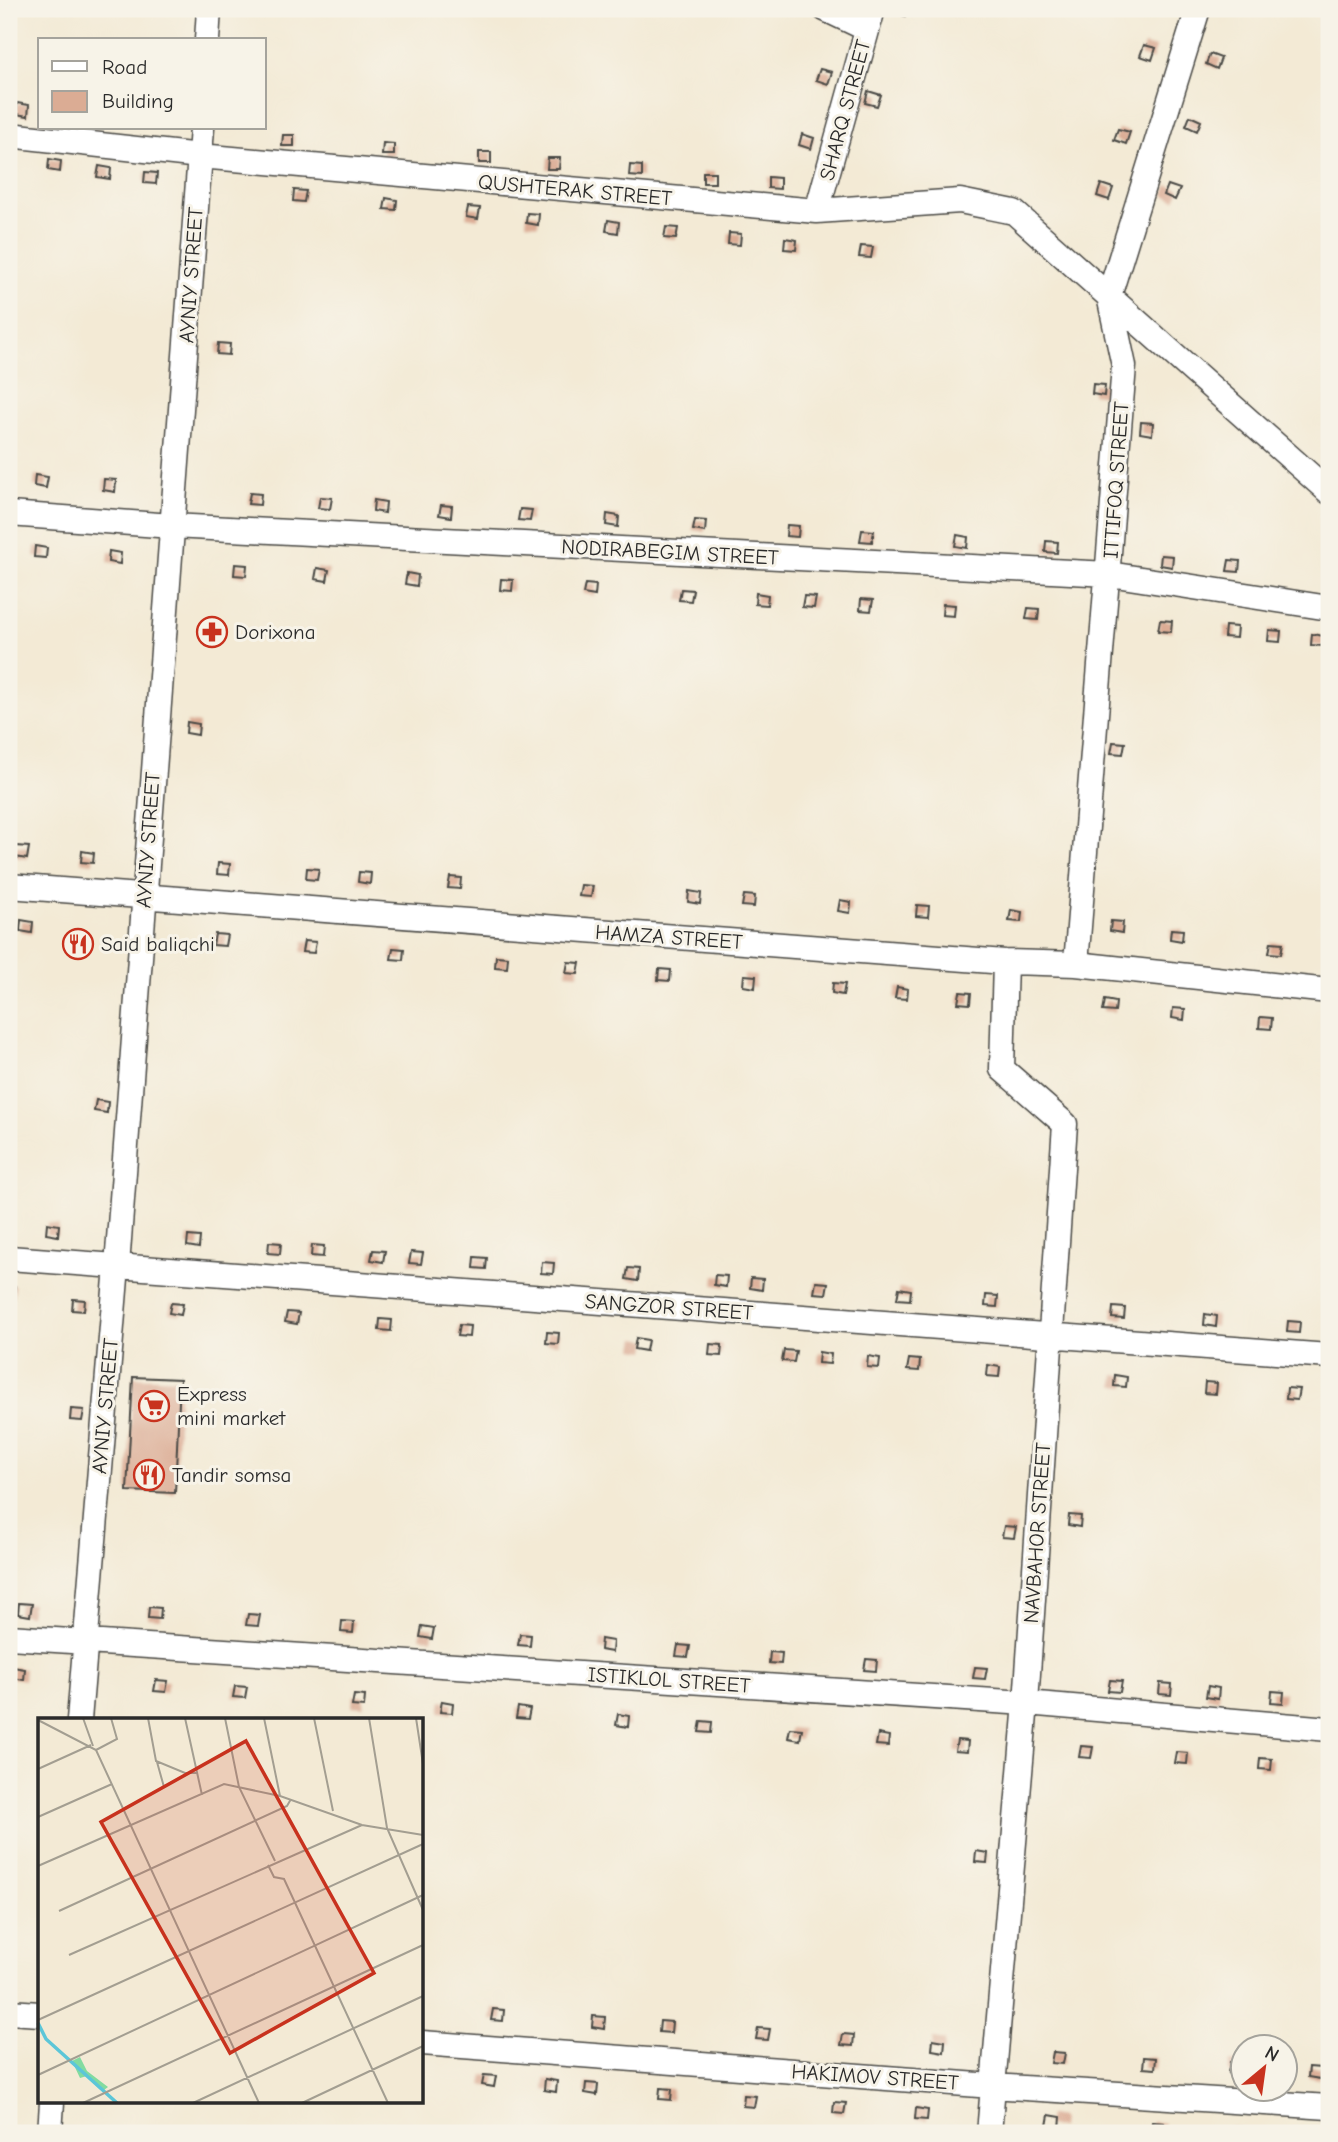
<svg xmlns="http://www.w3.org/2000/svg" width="1338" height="2142" font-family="'Comic Neue',sans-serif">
<rect width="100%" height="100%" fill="#f7f3e8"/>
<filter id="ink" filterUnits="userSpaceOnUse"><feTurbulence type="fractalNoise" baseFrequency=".0143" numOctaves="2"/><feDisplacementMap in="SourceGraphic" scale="14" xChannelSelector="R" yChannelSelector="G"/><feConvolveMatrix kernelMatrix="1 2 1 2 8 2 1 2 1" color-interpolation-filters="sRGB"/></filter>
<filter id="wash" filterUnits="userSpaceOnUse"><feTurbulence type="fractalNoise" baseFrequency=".00686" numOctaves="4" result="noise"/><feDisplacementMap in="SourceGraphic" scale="28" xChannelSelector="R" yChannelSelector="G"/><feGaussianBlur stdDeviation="1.57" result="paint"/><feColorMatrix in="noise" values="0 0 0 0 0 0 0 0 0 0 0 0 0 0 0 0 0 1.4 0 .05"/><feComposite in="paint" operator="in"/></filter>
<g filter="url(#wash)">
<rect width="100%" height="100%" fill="#f3ead5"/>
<g id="blocks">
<path fill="#dbac94" d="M894 9H908L905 16 893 12Z
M1144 45 1156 48 1152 60 1140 56Z
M1210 54 1221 58 1217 69 1206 64Z
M820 69 832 72 828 84 816 80Z
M868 91 881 95 877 106 865 103Z
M17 103 29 105 28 116 16 114Z
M1190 116 1201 121 1197 131 1186 126Z
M1118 129 1130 132 1126 144 1114 140Z
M802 134 814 138 811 149 799 145Z
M283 135H294V146H282Z
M383 143 394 144V155H382Z
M479 152H491V163H479Z
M548 158H560L559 169H547Z
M49 159 61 161 60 172 48 170Z
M630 165 642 166V177L629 176Z
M99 166 111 168 110 179 97 177Z
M145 172 157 173 156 184 144 183Z
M703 172H715V183H703Z
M768 177 780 178V189L768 188Z
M1101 184 1113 188 1109 200 1097 196Z
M1168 185 1180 189 1175 200 1164 195Z
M294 190 306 191 304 202 293 201Z
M386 198 397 200 396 210 384 209Z
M468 207 480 208 478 219 466 217Z
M527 213 539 214 538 225 526 223Z
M608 220 619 222 618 233 606 231Z
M666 227 678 228 676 239 664 238Z
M729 233 741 234 740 245 728 244Z
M785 238 797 240 796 250 784 249Z
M861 246 873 247 871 258 859 257Z
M218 343 230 344 229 355 217 354Z
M1093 384 1105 385 1104 396 1092 394Z
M1141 422 1153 423 1152 435 1140 433Z
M35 475 48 477 46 488 34 486Z
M104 479 116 480 115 492 103 490Z
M250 493 261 494 260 505 248 504Z
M320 497 332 498 330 509 318 508Z
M374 500 386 502 385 513 373 511Z
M441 505 452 506 451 517 439 515Z
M520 509 532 510 530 521 518 520Z
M607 514 619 516 618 527 606 525Z
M695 520 706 521 705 532 693 530Z
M787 525 799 526 798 537 786 536Z
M862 530 874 531 872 542 860 541Z
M957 535 968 537 967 548 955 546Z
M1046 541 1058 542 1057 553 1045 552Z
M35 546 47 548 46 558 34 557Z
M109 551 121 553 120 564 108 562Z
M1161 555 1173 556 1172 567 1160 565Z
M1229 560 1240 561 1239 572 1227 571Z
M235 564 247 565 246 576 234 575Z
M317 568 329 570 327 581 315 579Z
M407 573 418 575 417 586 405 584Z
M501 579 513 580 512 591 500 590Z
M585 584 596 585 595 596 583 594Z
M681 589 693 590 691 601 679 600Z
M756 593 768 595 767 605 755 604Z
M804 596 816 597 814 608 802 607Z
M861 599 873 600 871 611 860 610Z
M943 604 955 605 954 616 942 615Z
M1028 608 1039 609 1038 620 1026 619Z
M1160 620 1172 621 1171 632 1158 631Z
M1225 626 1237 627 1236 638 1224 637Z
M1269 630 1281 631 1280 642 1268 641Z
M1312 634 1324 636 1323 646 1311 645Z
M187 722 199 724 198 735 186 733Z
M1113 742 1125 743 1123 754 1111 753Z
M16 846 29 847 27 859 15 857Z
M82 851 94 853 93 863 81 862Z
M218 863 230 864 229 875 217 874Z
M307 868 319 869 317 880 306 879Z
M359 872 371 873 370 884 358 882Z
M450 877 461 878 460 889 448 888Z
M581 885 593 886 591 897 579 896Z
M689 891 701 893 700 904 688 902Z
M744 895 755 896 754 907 742 906Z
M840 900 851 902 850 913 838 911Z
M917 905 929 906 928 917 916 916Z
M1011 910 1022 912 1021 922 1009 921Z
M21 920 33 922 32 933 20 931Z
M1111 921 1123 922 1122 933 1110 931Z
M1171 929 1183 930 1182 941 1170 939Z
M215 934 227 935 225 946 213 945Z
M304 941 316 942 314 953 302 952Z
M1271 942 1283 943 1281 954 1269 953Z
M393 948 404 949 403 960 391 959Z
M496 956 508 957 507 968 495 967Z
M568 962 580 963 578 974 566 973Z
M659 969 671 970 670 981 658 980Z
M744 975 756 976 755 988 743 986Z
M833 983 845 984 843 995 832 993Z
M897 987 908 989 907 999 895 998Z
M960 992 971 993 970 1004 958 1003Z
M1105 1000 1116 1002 1115 1012 1103 1011Z
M1173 1008 1185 1009 1184 1020 1172 1018Z
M1260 1017 1272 1018 1271 1029 1259 1028Z
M96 1100 108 1102 107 1113 94 1111Z
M47 1223 59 1225 58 1236 46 1234Z
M188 1236 200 1237 199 1248 187 1246Z
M269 1242 281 1243 280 1254 268 1253Z
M312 1245 324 1246 323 1257 311 1256Z
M373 1250 385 1251 383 1262 371 1260Z
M411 1252 423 1253 421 1264 409 1263Z
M475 1257 487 1258 486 1269 474 1268Z
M542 1262 554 1263 553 1274 541 1273Z
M628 1268 639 1269 638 1281 626 1279Z
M715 1275 727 1276 726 1287 714 1285Z
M751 1278 763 1279 762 1290 750 1288Z
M816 1282 828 1283 826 1294 814 1293Z
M9 1285 15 1286 14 1297 9 1296Z
M899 1288 911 1290 910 1300 897 1299Z
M986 1295 998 1296 997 1307 985 1306Z
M73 1299 85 1300 84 1311 72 1310Z
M171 1303 183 1304 181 1315 169 1313Z
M1113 1307 1125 1308 1124 1319 1112 1318Z
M287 1312 299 1313 297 1324 285 1322Z
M1205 1314 1217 1316 1216 1327 1204 1325Z
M380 1319 392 1320 391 1331 379 1330Z
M1288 1321 1300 1322 1299 1333 1287 1332Z
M459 1325 470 1326 469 1337 457 1336Z
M547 1332 559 1333 558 1344 546 1343Z
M636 1338 648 1340 646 1351 634 1349Z
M710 1344 722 1345 721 1356 709 1355Z
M784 1350 796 1351 794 1362 782 1361Z
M819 1352 831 1354 830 1364 818 1363Z
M868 1356 880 1358 879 1368 867 1367Z
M909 1359 920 1360 919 1371 907 1370Z
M988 1365 1000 1367 999 1377 987 1376Z
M1115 1375 1127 1377 1126 1387 1114 1386Z
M133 1377 180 1379 175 1493 127 1491Z
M1205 1382 1217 1383 1216 1394 1204 1393Z
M1287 1388 1299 1389 1297 1400 1286 1399Z
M71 1409 84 1410 82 1421 70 1420Z
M1069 1515 1081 1516 1080 1527 1068 1525Z
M1004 1526 1016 1527 1014 1538 1002 1537Z
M19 1603 32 1604 30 1616 18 1614Z
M149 1607 161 1608 160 1619 148 1618Z
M248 1614 260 1615 258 1626 246 1625Z
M342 1621 354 1622 353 1633 341 1632Z
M422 1626 434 1628 432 1639 420 1637Z
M520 1634 531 1635 530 1646 518 1645Z
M601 1639 613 1641 612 1652 600 1650Z
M678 1645 690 1646 688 1657 676 1656Z
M770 1652 782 1653 781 1664 769 1663Z
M866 1659 877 1660 876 1671 864 1670Z
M13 1667 25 1669 24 1680 12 1678Z
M975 1667 987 1668 985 1679 973 1678Z
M156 1680 168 1681 166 1692 154 1691Z
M1110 1680 1122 1681 1120 1692 1108 1691Z
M1160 1683 1172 1684 1171 1695 1159 1694Z
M235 1686 247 1687 245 1698 233 1697Z
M1208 1686 1219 1688 1218 1699 1206 1697Z
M1272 1691 1284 1692 1283 1703 1271 1702Z
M354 1695 365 1696 364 1707 352 1706Z
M442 1701 453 1703 452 1713 440 1712Z
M518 1707 530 1709 528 1719 516 1718Z
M618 1714 629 1716 628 1727 616 1725Z
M701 1721 712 1722 711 1733 699 1732Z
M790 1728 802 1729 800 1740 788 1738Z
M878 1734 889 1736 888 1746 876 1745Z
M957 1740 968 1741 967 1752 955 1751Z
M1081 1746 1093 1747 1091 1758 1079 1757Z
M1177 1752 1188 1753 1187 1764 1175 1763Z
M1260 1758 1272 1759 1271 1770 1259 1769Z
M976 1851 988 1853 987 1863 975 1862Z
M493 2009 504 2010 503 2021 491 2020Z
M593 2016 605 2017 604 2029 592 2027Z
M660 2021 672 2022 671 2033 659 2032Z
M758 2028 770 2029 768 2040 756 2039Z
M843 2034 854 2035 853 2046 841 2045Z
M933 2039 945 2041 944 2052 932 2050Z
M1053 2052 1065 2053 1063 2064 1051 2063Z
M1144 2057 1156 2058 1155 2069 1143 2068Z
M1230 2062 1242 2063 1240 2074 1228 2073Z
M1309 2067 1321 2068 1320 2079 1308 2077Z
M484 2075 496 2076 494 2087 482 2085Z
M545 2079 557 2081 556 2092 544 2090Z
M586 2083 598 2084 597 2095 585 2093Z
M660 2088 672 2089 671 2100 659 2099Z
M744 2095 756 2096 754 2107 743 2106Z
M834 2102 846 2103 844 2114 833 2113Z
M916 2108 928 2110 927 2120 915 2119Z
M1049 2115 1061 2117 1060 2128 1047 2126Z
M1152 2122 1164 2123 1162 2133H1150Z
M1228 2127 1240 2128V2133H1228Z"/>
</g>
</g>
<g filter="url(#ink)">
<use href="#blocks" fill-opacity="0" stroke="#494844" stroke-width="2"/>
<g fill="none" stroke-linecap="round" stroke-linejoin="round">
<g stroke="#494844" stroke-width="27">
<path id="minor" d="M825 9 867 29
M207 40 209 9
M9 135 200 156 817 211 960 201 1014 212 1329 492
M817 211 873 9
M9 514 172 526 1109 574 1329 608
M9 886 1005 962 1076 964 1329 991
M1076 964 1124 366 1109 296 1198 9
M9 1258 1329 1356
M9 1637 1026 1703 1329 1729
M79 1720 117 1266 202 128
M9 2012 40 2014
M422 2043 992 2086 1329 2107
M50 2133 52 2102
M989 2133 1026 1703 1065 1124 1002 1069 1005 962"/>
</g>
<use href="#minor" stroke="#fff" stroke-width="24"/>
</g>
</g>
<defs>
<g id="pharmacy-ring" transform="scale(1.575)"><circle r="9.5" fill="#f7f3e8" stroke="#c8321e" stroke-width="1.5"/><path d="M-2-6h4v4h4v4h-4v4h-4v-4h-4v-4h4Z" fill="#c8321e"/></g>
<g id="restaurant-ring" transform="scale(1.575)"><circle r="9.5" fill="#f7f3e8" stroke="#c8321e" stroke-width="1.5"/><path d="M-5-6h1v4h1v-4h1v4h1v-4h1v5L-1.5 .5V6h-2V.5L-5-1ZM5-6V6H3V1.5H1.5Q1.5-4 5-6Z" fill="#c8321e"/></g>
<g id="supermarket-ring" transform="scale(1.575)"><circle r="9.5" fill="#f7f3e8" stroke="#c8321e" stroke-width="1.5"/><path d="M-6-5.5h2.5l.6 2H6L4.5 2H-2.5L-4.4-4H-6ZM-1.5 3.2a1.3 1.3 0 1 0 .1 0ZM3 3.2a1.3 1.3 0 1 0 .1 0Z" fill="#c8321e"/></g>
</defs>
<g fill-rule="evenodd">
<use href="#pharmacy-ring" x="212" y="632"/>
<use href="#restaurant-ring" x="78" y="944"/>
<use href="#supermarket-ring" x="154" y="1406"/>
<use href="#restaurant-ring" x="149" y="1475"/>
</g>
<g text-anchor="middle" stroke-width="6" stroke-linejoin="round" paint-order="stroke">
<g font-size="21" fill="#2b2b2b" stroke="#f7f3e8">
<text transform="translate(845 110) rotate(-75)" y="7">SHARQ STREET</text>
<text transform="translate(575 190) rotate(5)" y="7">QUSHTERAK STREET</text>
<text transform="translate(191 275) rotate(-86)" y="7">AYNIY STREET</text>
<text transform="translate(1116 480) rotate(-86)" y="7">ITTIFOQ STREET</text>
<text transform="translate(670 552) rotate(3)" y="7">NODIRABEGIM STREET</text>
<text transform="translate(148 840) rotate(-86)" y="7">AYNIY STREET</text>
<text transform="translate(669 937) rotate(4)" y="7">HAMZA STREET</text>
<text transform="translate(669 1307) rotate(4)" y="7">SANGZOR STREET</text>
<text transform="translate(105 1406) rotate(-85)" y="7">AYNIY STREET</text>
<text transform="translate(1037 1533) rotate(-86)" y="7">NAVBAHOR STREET</text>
<text transform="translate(669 1680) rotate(4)" y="7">ISTIKLOL STREET</text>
<text transform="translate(875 2077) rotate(4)" y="7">HAKIMOV STREET</text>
</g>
<g font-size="21" fill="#2b2b2b" stroke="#f7f3e8" text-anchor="start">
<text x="235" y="639">Dorixona</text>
<text x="101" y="951">Said baliqchi</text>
<text x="177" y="1401">Express<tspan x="177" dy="24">mini market</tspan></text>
<text x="172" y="1482">Tandir somsa</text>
</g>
</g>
<g transform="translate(38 1718)">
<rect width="385" height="385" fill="#f3ead5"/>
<path d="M42 339 49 353 70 369 66 372 49 358 42 360 34 343Z" fill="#82dba0"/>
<path fill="none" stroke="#5cc6d8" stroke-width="3.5" d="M0 305 8 321 79 385"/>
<path fill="none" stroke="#a39e91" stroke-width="2" d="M45 0 55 28M110 0 118 43 147 55H159M147 0 164 77M187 0 201 69 237 143M226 0 242 78 324 107 385 117M276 0 295 93M331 0 349 110 385 192M378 0 385 46M0 2 58 32 221 385M58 32 79 21 73 0M119 44 126 69M0 51 53 27M0 99 74 66M230 147 236 159 246 161 350 385M0 148 186 66 242 78M21 193 249 88 253 81M31 237 324 107M0 302 385 126M0 357 385 177M45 385 385 227M155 385 385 278M264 385 385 328"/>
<path fill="#c8321e" fill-opacity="0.15" stroke="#c8321e" stroke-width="3.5" d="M208 23 336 255 192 335 63 104Z"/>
<rect width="385" height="385" fill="none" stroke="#2b2b2b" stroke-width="3.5"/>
</g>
<rect width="1338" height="2142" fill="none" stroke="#f7f3e8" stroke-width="35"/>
<rect x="38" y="38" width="228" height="91" fill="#f7f3e8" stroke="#a5a39c" stroke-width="2"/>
<rect x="52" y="61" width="35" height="10" fill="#ffffff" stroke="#a5a39c" stroke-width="2"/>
<text x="102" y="74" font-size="21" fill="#2b2b2b">Road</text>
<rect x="52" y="91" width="35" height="21" fill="#dbac94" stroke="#a5a39c" stroke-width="2"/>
<text x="102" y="108" font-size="21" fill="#2b2b2b">Building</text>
<g transform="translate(1264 2068) rotate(29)"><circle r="33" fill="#f7f3e8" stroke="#a5a39c" stroke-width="2"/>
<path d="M0-5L12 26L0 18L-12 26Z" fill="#c8321e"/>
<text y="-10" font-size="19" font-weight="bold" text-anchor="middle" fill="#2b2b2b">N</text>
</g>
</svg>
